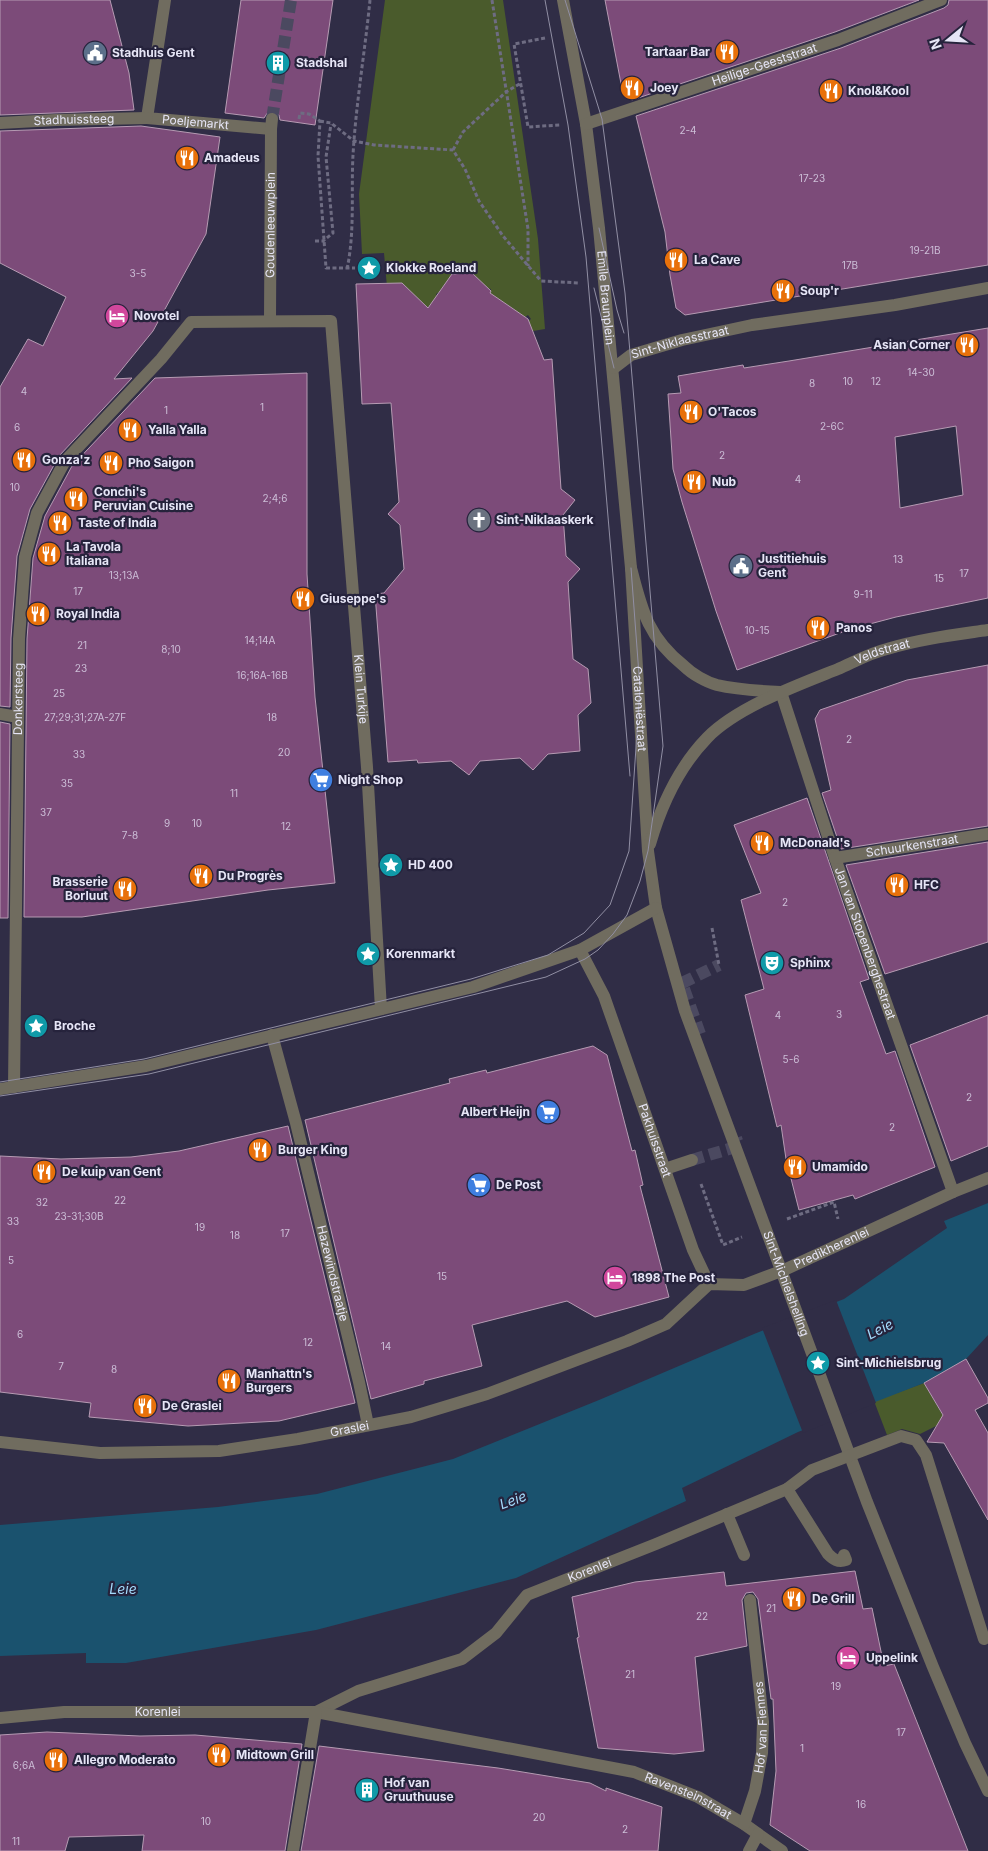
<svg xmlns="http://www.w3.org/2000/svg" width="988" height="1851" font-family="Inter,sans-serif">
<rect width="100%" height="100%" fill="#302d46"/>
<path fill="#4a5b2c" d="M385 0H503L538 239 545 329 533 331 523 325 531 319 528 315 518 322 515 310 500 300 488 301 491 289 487 288 472 273 452 274 439 292 436 294 442 305 429 306 416 319 387 287 384 253 362 254 359 194Z
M924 1383 946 1421 920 1434 902 1429 887 1435 874 1401Z"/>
<path fill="#1a526e" d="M988 1203V1335L966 1359 924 1383 798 1432 682 1488 686 1501 516 1578 316 1630 126 1663H86V1653L0 1656V1525L218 1507 317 1494 453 1459 599 1400 754 1334 844 1299 947 1228 944 1221Z"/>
<path fill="#302d46" d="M836 1300 876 1403 803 1433 762 1328Z"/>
<path fill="#7c4b79" stroke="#b69bb3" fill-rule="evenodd" d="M0 0H110L129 73 134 110 0 115Z
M241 0H333L315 125 280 120 279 115 273 111 268 112 264 118 225 113Z
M605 0H919L835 32 632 100 623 94Z
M949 0H988V265L685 315 676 308 670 275 665 232 636 116 841 48 944 8 948 5Z
M141 126 220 137 206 234 153 331 114 379 132 378 59 456 30 509 17 556 11 638 10 707 0 706V387L28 339 43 346 66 297 0 263V131Z
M472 273 491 291 490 293 528 319 544 360 552 359 561 489 575 500 563 515 566 556 580 569 568 582 573 659 588 669 591 703 578 715 580 751 548 754 533 770 520 758 480 761 469 775 451 761 418 763 417 760 388 762 375 594 384 593 404 569 400 525 388 514 399 502 391 403 362 404 356 284 402 283 428 308 452 274Z
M988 328V598L896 617 851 629 737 670 716 611 682 502 673 469 668 394 681 393 678 376 743 365 744 368 789 361ZM956 426 963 495 900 508 895 437Z
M307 373V574L315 697 335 883 268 890 82 917H24L27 639 33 558 45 516 72 466 155 378Z
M988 665V826L841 849 822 793 831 790 815 719 820 710 907 680Z
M0 722 10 724 8 918H0Z
M807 798 869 979 860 982 886 1054 895 1051 935 1167 855 1199 853 1195 799 1210 786 1159 781 1125 777 1127 745 995 764 989 741 900 761 893 734 825Z
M988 842V942L885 974 846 865Z
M988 1015V1146L951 1161 910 1045Z
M593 1046 607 1055 632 1151 635 1150 643 1185 640 1186 669 1297 595 1317 567 1301 472 1325 482 1366 424 1381V1384L371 1399 305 1120 450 1083 449 1079 486 1070 487 1073Z
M288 1126 355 1403 279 1421 188 1426 89 1417 91 1403 0 1392V1156L61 1159 131 1157 179 1151Z
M966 1359 988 1398V1403L975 1410 988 1433V1520L944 1443 927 1442 943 1415 924 1383Z
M855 1571 863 1609 872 1608 884 1666 894 1664 968 1851H810L770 1825 776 1771 773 1699H771L758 1599 753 1592 746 1593 742 1600 747 1646 695 1657 704 1751 674 1754 598 1748 577 1638 579 1637 572 1597 635 1582 724 1572 726 1586Z
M47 1732 140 1736 195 1735 302 1744 285 1851H142L144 1835 69 1837 65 1851H0V1735Z
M319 1746 498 1768 590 1783 606 1791V1788L662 1807 658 1851H301Z"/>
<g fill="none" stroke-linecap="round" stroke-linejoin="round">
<path stroke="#4b4960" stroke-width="12" stroke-dasharray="12 6" stroke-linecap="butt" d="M272 119 291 0
M700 1034 682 983 719 965
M692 1160 739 1146 736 1138"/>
<path stroke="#6e6c82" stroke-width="3" stroke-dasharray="4 2.5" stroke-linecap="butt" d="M492 0 528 229V266
M545 38 514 44 528 127 560 125
M299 119 300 113 309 114 320 121 318 156 326 268H355
M320 121 331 123 354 141 374 145 453 150 465 169 479 201 503 236 541 281 580 283
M453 150 463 132 506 92 521 83
M315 241H323L333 233 326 157 331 124
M347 269C355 232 351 192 353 155 356 103 365 51 370 0
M712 928 719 965
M701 1184 723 1245 742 1237
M787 1219 834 1202 838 1219"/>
<g stroke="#706c5f" stroke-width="12">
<path id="s1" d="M165 0 147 118 271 129"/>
<path id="s2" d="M563 0 586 124 599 228 631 568C642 611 648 637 684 666 692 674 706 682 717 685 738 690 760 691 781 692"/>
<path id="s3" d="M0 123 56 120 147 118"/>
<path id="s4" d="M586 124 838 40 941 0"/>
<path id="s5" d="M270 321 271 129 272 119"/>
<path id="s6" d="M614 368 631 355 682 340 752 325 895 305 988 288"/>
<path id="s7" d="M631 568 648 851 656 908 685 1011 867 1502 933 1667 965 1743 988 1791"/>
<path id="s8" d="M781 692 835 858 953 1192"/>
<path d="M0 714 18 717"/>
<path id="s9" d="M650 844C661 806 679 767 707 738 737 707 798 685 838 669 854 662 870 653 887 649 920 639 954 635 988 630"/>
<path id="s10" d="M835 858 988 834"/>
<path id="s11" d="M580 950 604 996 693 1250 709 1284"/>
<path id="s12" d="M272 1035 296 1123 359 1382 368 1425"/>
<path id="s13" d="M14 1087 19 639 25 557 37 513 65 461 161 359 191 322 331 321 367 767 381 1009"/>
<path d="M0 1089 146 1066 473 987 580 950 656 908"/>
<path d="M665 1169 692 1160"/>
<path id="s14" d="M0 1442 100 1453 219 1451 298 1439 411 1417 487 1394 627 1341 666 1324 709 1284 744 1285 784 1270 953 1192 988 1178"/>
<path d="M787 1489 812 1470 901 1436 916 1440 926 1455 984 1639"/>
<path d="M727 1514 744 1555"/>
<path id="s15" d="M316 1712 358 1691 462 1659 496 1633 527 1595 656 1544 787 1489 828 1554C833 1559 838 1563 846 1560L844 1555"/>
<path id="s16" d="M0 1718 64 1712H316L634 1772 698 1797 744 1824 782 1851"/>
<path id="s17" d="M744 1824 755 1791 762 1753 763 1722 750 1600"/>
<path d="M293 1851 316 1712"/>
<path d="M749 1851 758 1834"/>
</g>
<path stroke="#918fa4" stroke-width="1" d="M545 0 568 125 586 257 630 776
M599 228 617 310 624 333
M594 288 614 368
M0 1082 144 1059 471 979 548 955 584 933 610 905 629 851 640 688 631 568
M0 1096 149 1074 546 977 585 959 598 950 613 934 627 915 640 881 648 851 663 746 625 293 602 119 565 0"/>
</g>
<defs>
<g id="restaurant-disc" transform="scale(1.25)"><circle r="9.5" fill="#e8710a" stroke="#26233c"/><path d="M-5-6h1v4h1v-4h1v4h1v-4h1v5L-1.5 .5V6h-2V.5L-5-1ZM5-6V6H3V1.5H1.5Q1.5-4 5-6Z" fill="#fff"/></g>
<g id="civic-disc" transform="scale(1.25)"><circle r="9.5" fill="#5c6f8a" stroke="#26233c"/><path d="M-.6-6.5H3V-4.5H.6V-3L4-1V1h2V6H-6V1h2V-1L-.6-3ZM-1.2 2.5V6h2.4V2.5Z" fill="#fff"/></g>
<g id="building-disc" transform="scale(1.25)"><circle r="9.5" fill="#0f9aa8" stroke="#26233c"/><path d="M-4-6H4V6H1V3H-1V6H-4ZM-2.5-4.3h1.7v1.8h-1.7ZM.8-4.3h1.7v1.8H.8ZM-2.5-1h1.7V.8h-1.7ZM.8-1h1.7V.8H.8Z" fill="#fff"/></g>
<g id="sight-disc" transform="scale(1.25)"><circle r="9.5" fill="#0f9aa8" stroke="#26233c"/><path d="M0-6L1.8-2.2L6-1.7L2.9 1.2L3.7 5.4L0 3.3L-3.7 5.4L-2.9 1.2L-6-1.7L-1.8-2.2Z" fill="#fff"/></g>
<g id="hotel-disc" transform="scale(1.25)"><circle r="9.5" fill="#d1479c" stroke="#26233c"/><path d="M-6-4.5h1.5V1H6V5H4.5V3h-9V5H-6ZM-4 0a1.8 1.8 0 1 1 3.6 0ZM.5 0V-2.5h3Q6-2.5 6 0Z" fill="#fff"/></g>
<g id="church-disc" transform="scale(1.25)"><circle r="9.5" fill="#6b7280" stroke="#26233c"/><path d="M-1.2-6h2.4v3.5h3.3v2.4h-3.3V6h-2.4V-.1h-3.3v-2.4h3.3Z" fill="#fff"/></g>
<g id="supermarket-disc" transform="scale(1.25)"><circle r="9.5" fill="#3f7fe0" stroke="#26233c"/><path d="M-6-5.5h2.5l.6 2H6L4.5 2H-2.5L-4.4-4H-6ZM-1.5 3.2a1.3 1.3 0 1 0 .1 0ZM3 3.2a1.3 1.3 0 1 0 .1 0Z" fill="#fff"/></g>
<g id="theatre-disc" transform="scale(1.25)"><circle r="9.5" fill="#0f9aa8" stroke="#26233c"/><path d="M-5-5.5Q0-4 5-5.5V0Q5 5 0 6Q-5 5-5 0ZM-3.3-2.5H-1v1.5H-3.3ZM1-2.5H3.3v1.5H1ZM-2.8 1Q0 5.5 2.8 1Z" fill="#fff"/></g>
</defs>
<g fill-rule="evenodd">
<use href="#restaurant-disc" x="727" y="52"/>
<use href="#civic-disc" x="95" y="53"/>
<use href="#building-disc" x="278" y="63"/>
<use href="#restaurant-disc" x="632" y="88"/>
<use href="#restaurant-disc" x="831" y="91"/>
<use href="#restaurant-disc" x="187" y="158"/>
<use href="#restaurant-disc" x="676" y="260"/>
<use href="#sight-disc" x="369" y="268"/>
<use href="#restaurant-disc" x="783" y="291"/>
<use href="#hotel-disc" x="117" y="316"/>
<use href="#restaurant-disc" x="967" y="345"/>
<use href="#restaurant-disc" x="691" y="412"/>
<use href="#restaurant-disc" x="130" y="430"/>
<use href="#restaurant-disc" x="24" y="460"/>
<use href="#restaurant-disc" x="111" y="463"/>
<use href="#restaurant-disc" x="694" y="482"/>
<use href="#restaurant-disc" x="76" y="499"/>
<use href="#church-disc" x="479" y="520"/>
<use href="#restaurant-disc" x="60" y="523"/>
<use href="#restaurant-disc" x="49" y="554"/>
<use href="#civic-disc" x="741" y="566"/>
<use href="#restaurant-disc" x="303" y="599"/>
<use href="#restaurant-disc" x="38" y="614"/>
<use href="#restaurant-disc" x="818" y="628"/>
<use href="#supermarket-disc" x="321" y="780"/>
<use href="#restaurant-disc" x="762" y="843"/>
<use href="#sight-disc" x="391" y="865"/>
<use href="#restaurant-disc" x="201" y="876"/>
<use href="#restaurant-disc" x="897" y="885"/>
<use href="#restaurant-disc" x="125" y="889"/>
<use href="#sight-disc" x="368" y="954"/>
<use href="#theatre-disc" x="772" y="963"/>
<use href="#sight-disc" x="36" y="1026"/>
<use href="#supermarket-disc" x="548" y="1112"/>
<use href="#restaurant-disc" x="260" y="1150"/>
<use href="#restaurant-disc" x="795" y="1167"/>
<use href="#restaurant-disc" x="44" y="1172"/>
<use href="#supermarket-disc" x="479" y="1185"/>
<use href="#hotel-disc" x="615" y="1278"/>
<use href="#sight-disc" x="818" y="1363"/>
<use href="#restaurant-disc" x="229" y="1381"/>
<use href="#restaurant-disc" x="145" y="1406"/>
<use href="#restaurant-disc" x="794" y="1599"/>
<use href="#hotel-disc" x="848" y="1658"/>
<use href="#restaurant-disc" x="219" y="1755"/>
<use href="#restaurant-disc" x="56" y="1760"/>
<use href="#building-disc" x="367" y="1790"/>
</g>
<g text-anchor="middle" stroke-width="4.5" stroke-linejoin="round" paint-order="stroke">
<g font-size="10" fill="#ccbed7">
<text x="688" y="134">2-4</text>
<text x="812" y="182">17-23</text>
<text x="925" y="254">19-21B</text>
<text x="850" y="269">17B</text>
<text x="138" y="277">3-5</text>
<text x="921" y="376">14-30</text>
<text x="848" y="385">10</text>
<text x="876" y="385">12</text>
<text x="812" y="387">8</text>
<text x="24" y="395">4</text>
<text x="262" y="411">1</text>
<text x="166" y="414">1</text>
<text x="832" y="430">2-6C</text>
<text x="17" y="431">6</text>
<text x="722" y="459">2</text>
<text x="798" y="483">4</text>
<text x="15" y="491">10</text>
<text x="275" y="502">2;4;6</text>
<text x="898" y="563">13</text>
<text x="964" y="577">17</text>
<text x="124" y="579">13;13A</text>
<text x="939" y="582">15</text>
<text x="78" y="595">17</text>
<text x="863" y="598">9-11</text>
<text x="757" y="634">10-15</text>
<text x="260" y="644">14;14A</text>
<text x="82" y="649">21</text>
<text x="171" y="653">8;10</text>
<text x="81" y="672">23</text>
<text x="262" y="679">16;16A-16B</text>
<text x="59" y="697">25</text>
<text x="85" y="721">27;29;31;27A-27F</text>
<text x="272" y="721">18</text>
<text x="849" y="743">2</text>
<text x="284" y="756">20</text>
<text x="79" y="758">33</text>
<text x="67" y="787">35</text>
<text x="234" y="797">11</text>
<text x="46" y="816">37</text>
<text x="167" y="827">9</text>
<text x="197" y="827">10</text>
<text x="286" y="830">12</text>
<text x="130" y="839">7-8</text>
<text x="785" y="906">2</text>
<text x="839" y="1018">3</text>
<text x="778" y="1019">4</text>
<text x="791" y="1063">5-6</text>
<text x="969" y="1101">2</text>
<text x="892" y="1131">2</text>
<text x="120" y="1204">22</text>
<text x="42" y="1206">32</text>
<text x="79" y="1220">23-31;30B</text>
<text x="13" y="1225">33</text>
<text x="200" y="1231">19</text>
<text x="285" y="1237">17</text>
<text x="235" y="1239">18</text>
<text x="11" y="1264">5</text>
<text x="442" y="1280">15</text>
<text x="20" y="1338">6</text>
<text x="308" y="1346">12</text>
<text x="386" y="1350">14</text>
<text x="61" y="1370">7</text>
<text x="114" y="1373">8</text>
<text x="771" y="1612">21</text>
<text x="702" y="1620">22</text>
<text x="630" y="1678">21</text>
<text x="836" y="1690">19</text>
<text x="901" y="1736">17</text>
<text x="802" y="1752">1</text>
<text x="24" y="1769">6;6A</text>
<text x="861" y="1808">16</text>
<text x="539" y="1821">20</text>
<text x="206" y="1825">10</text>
<text x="625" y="1833">2</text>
<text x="16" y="1845">11</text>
</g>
<g font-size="12" font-weight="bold" fill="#e6e5f6" stroke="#26233c" text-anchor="start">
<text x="710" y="56" text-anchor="end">Tartaar Bar</text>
<text x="112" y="57">Stadhuis Gent</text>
<text x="296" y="67">Stadshal</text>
<text x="650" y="92">Joey</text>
<text x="848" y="95">Knol&amp;Kool</text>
<text x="204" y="162">Amadeus</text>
<text x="694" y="264">La Cave</text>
<text x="386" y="272">Klokke Roeland</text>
<text x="800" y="295">Soup'r</text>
<text x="134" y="320">Novotel</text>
<text x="950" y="349" text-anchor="end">Asian Corner</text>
<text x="708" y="416">O'Tacos</text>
<text x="148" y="434">Yalla Yalla</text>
<text x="42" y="464">Gonza'z</text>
<text x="128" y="467">Pho Saigon</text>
<text x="712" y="486">Nub</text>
<text x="94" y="496">Conchi's<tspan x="94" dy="14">Peruvian Cuisine</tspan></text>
<text x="496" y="524">Sint-Niklaaskerk</text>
<text x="78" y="527">Taste of India</text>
<text x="66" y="551">La Tavola<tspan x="66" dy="14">Italiana</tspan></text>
<text x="758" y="563">Justitiehuis<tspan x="758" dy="14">Gent</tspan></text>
<text x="320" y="603">Giuseppe's</text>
<text x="56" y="618">Royal India</text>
<text x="836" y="632">Panos</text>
<text x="338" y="784">Night Shop</text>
<text x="780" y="847">McDonald's</text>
<text x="408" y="869">HD 400</text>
<text x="218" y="880">Du Progrès</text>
<text x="108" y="886" text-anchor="end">Brasserie<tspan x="108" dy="14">Borluut</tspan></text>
<text x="914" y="889">HFC</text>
<text x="386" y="958">Korenmarkt</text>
<text x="790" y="967">Sphinx</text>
<text x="54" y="1030">Broche</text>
<text x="530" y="1116" text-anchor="end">Albert Heijn</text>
<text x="278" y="1154">Burger King</text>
<text x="812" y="1171">Umamido</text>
<text x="62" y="1176">De kuip van Gent</text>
<text x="496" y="1189">De Post</text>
<text x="632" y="1282">1898 The Post</text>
<text x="836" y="1367">Sint-Michielsbrug</text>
<text x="246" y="1378">Manhattn's<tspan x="246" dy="14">Burgers</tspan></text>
<text x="162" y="1410">De Graslei</text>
<text x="812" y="1603">De Grill</text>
<text x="866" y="1662">Uppelink</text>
<text x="236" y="1759">Midtown Grill</text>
<text x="74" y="1764">Allegro Moderato</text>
<text x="384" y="1787">Hof van<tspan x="384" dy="14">Gruuthuuse</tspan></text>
</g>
<g font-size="12" fill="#e6e5f6" stroke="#26233c">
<text dy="4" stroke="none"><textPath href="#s4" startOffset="188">Heilige-Geeststraat</textPath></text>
<text dy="4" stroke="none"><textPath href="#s3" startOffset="74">Stadhuissteeg</textPath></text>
<text dy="4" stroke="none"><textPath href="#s1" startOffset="168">Poeljemarkt</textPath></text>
<text dy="4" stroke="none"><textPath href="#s5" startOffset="96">Goudenleeuwplein</textPath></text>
<text dy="4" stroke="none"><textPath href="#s2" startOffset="301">Emile Braunplein</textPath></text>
<text dy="4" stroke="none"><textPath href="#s6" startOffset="72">Sint-Niklaasstraat</textPath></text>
<text dy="4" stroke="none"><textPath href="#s9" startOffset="318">Veldstraat</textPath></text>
<text dy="4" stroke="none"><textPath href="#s13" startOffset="1332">Klein Turkije</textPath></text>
<text dy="4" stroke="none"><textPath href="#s13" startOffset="388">Donkersteeg</textPath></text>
<text dy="4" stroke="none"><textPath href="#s7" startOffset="141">Cataloniëstraat</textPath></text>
<text dy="4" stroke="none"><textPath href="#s10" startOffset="78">Schuurkenstraat</textPath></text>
<text dy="4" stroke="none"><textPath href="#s8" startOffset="265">Jan van Stopenberghestraat</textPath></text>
<text dy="4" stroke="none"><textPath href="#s11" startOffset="205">Pakhuisstraat</textPath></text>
<text dy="4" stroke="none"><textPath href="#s14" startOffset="875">Predikherenlei</textPath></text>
<text dy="4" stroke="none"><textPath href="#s12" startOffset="246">Hazewindstraatje</textPath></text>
<text dy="4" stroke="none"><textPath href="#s7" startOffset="739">Sint-Michielshelling</textPath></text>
<text dy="4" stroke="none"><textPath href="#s14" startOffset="352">Graslei</textPath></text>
<text dy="4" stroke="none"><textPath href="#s15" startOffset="315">Korenlei</textPath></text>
<text dy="4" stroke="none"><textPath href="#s16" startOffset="158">Korenlei</textPath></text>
<text dy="4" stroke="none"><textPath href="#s17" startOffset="99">Hof van Fiennes</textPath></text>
<text dy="4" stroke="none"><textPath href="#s16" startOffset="699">Ravensteinstraat</textPath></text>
</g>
<g font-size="14" font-style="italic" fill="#a3dafb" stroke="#26233c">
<text transform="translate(880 1329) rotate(-27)" y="5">Leie</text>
<text transform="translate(513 1500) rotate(-20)" y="5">Leie</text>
<text x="123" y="1594">Leie</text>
</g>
</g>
<g transform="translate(948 40) rotate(252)" stroke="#26233c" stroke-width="4" paint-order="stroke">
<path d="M0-4L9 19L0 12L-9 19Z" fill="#e6e5f6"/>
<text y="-8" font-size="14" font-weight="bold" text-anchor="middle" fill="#e6e5f6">N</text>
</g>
</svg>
